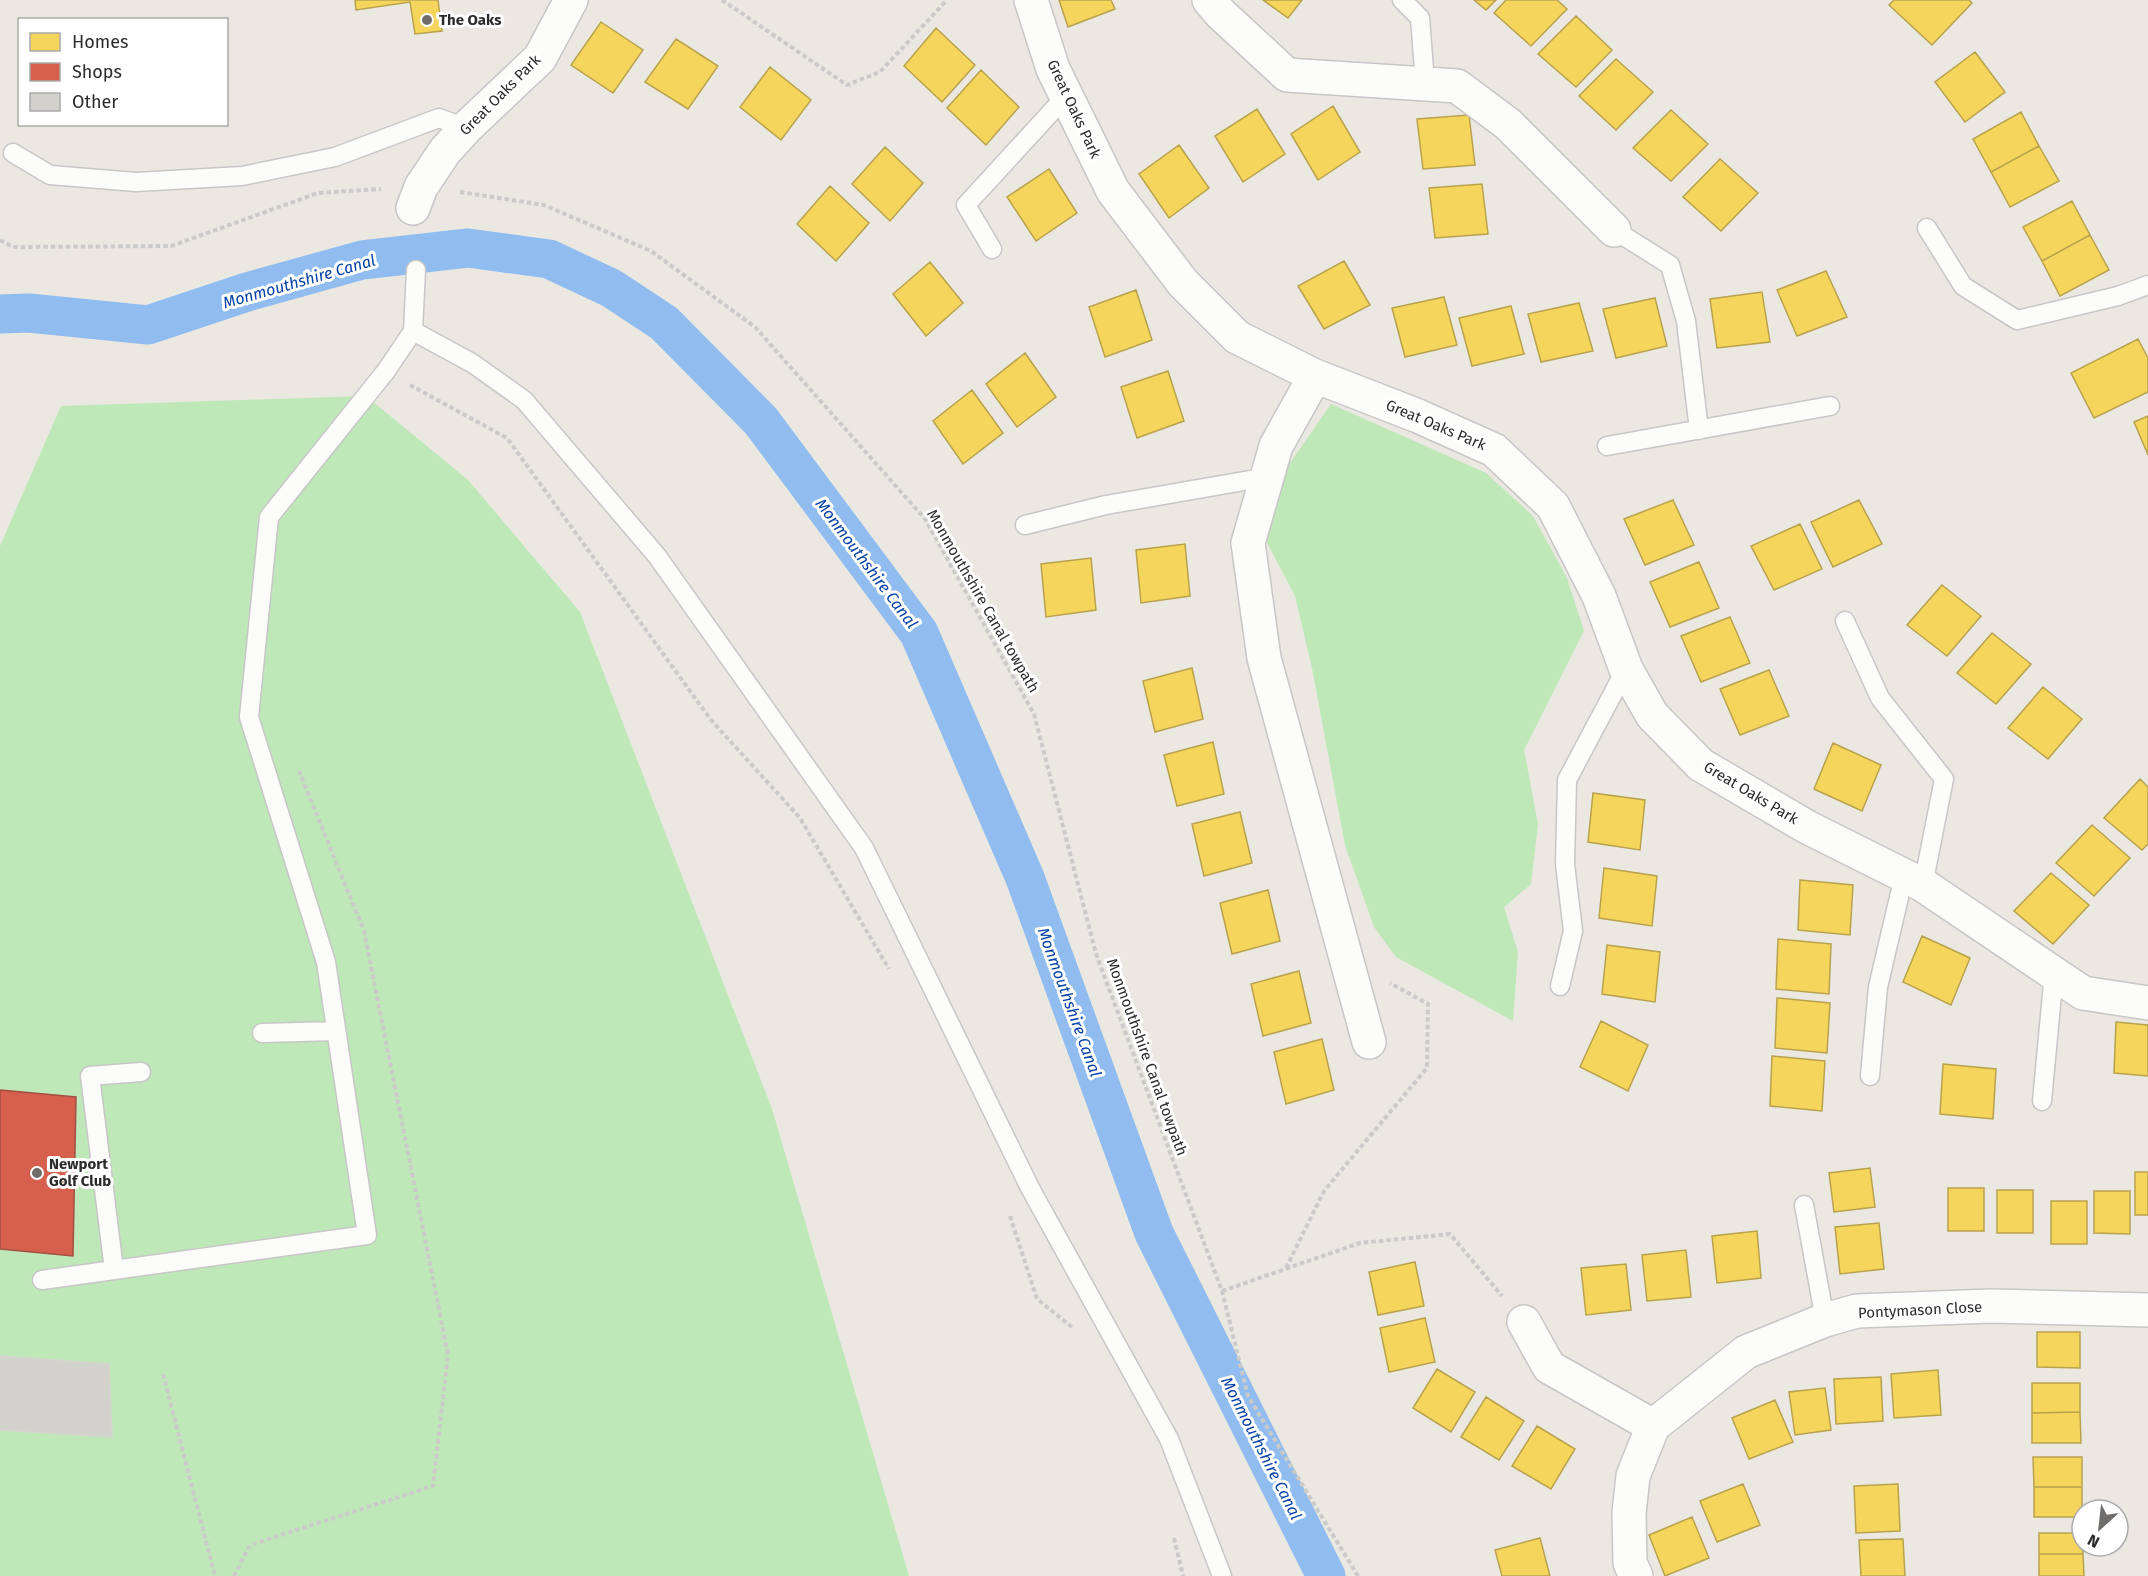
<svg xmlns="http://www.w3.org/2000/svg" width="2148" height="1576" font-family="'Fira Sans',sans-serif">
<rect width="100%" height="100%" fill="#eae8e1"/>
<path fill="#bee8b8" d="M366 396 468 480 580 612 772 1109 909 1576H0V546L61 406Z
M1331 404 1486 473 1533 516 1567 578 1584 631 1524 750 1538 824 1531 884 1504 907 1518 952 1513 1021 1396 957 1374 927 1345 845 1312 668 1295 596 1265 539 1285 470Z"/>
<path fill="#f6d55c" stroke="#b9a24d" stroke-width="1.5" d="M355 0H438L442 31 415 34 410 2 356 10Z
M1059 0H1111L1115 9 1068 27Z
M1263 0H1302L1288 18Z
M1474 0H1496L1486 10Z
M1506 0H1557L1567 9 1531 46 1494 13Z
M1894 0H1969L1972 3 1932 45 1889 5Z
M1576 16 1612 50 1576 87 1538 54Z
M601 22 643 50 613 93 571 65Z
M936 28 975 65 942 102 904 66Z
M676 39 718 66 688 109 645 82Z
M1975 52 2005 92 1965 122 1935 82Z
M1616 59 1653 92 1616 130 1579 96Z
M770 67 811 100 781 140 740 107Z
M981 70 1019 107 986 145 947 108Z
M1333 106 1360 152 1318 180 1291 134Z
M1257 109 1285 154 1243 182 1215 136Z
M1671 110 1708 144 1671 181 1633 148Z
M2021 112 2039 146 1991 172 1973 139Z
M1469 115 1475 165 1423 169 1417 119Z
M1179 145 1209 188 1169 218 1139 174Z
M2039 146 2059 181 2010 207 1991 172Z
M885 147 923 183 890 221 852 184Z
M1720 159 1758 193 1721 231 1683 197Z
M1049 169 1077 213 1036 241 1007 197Z
M1482 184 1488 234 1435 238 1429 188Z
M830 186 869 223 836 261 797 224Z
M2072 201 2090 235 2042 261 2023 227Z
M2090 235 2109 270 2060 296 2042 261Z
M1344 261 1370 305 1324 329 1298 286Z
M930 262 963 303 926 336 893 294Z
M1826 271 1847 317 1797 336 1777 290Z
M1136 290 1152 340 1105 357 1089 307Z
M1762 292 1770 342 1717 348 1710 299Z
M1444 297 1457 345 1405 357 1392 308Z
M1655 298 1667 346 1616 358 1603 309Z
M1579 303 1593 351 1541 362 1528 314Z
M1511 306 1524 354 1472 366 1459 318Z
M2138 339 2148 358V392L2094 418 2071 373Z
M1025 353 1056 397 1017 427 986 384Z
M1168 371 1184 421 1137 438 1121 387Z
M972 390 1003 433 963 464 933 421Z
M2148 416V455L2134 422Z
M1673 500 1694 545 1645 565 1624 519Z
M1859 500 1882 544 1833 567 1811 522Z
M1800 524 1822 569 1774 590 1751 546Z
M1185 544 1190 596 1141 603 1136 550Z
M1091 558 1096 610 1046 617 1041 564Z
M1699 562 1719 608 1670 627 1650 582Z
M1942 585 1981 616 1947 656 1907 625Z
M1730 617 1750 663 1701 682 1681 636Z
M1992 633 2031 664 1996 704 1957 673Z
M1192 668 1203 719 1155 732 1143 681Z
M1769 670 1789 716 1740 735 1720 689Z
M2043 687 2082 719 2048 759 2008 728Z
M1213 742 1224 794 1177 806 1164 755Z
M1833 743 1881 765 1862 811 1814 789Z
M2140 779 2148 787V844L2142 850 2104 818Z
M1593 793 1645 800 1640 850 1588 842Z
M1240 812 1252 863 1204 876 1192 824Z
M2092 825 2130 858 2094 896 2056 863Z
M1604 868 1657 876 1652 926 1599 918Z
M2051 873 2089 905 2053 944 2014 911Z
M1800 880 1853 885 1850 935 1798 930Z
M1268 890 1280 941 1232 954 1220 903Z
M1922 936 1970 958 1951 1005 1903 982Z
M1778 939 1831 944 1829 994 1776 989Z
M1607 945 1660 952 1655 1002 1602 994Z
M1299 971 1311 1023 1263 1036 1251 984Z
M1777 998 1830 1003 1827 1053 1775 1048Z
M1601 1021 1648 1045 1628 1091 1580 1067Z
M2116 1022 2148 1025V1076L2114 1073Z
M1322 1039 1334 1090 1286 1104 1274 1052Z
M1772 1056 1825 1061 1822 1111 1770 1106Z
M1943 1064 1996 1069 1993 1119 1940 1114Z
M1870 1168 1875 1207 1834 1212 1829 1173Z
M2135 1172H2148V1215H2135Z
M1948 1188H1984V1231H1948Z
M1997 1190H2033V1233H1997Z
M2094 1191H2130V1234L2094 1233Z
M2051 1201H2087V1244H2051Z
M1879 1223 1884 1269 1840 1274 1835 1227Z
M1757 1231 1761 1278 1717 1283 1712 1236Z
M1686 1250 1691 1297 1647 1301 1642 1255Z
M1415 1262 1424 1306 1378 1315 1369 1272Z
M1626 1264 1631 1310 1586 1315 1581 1268Z
M1425 1318 1435 1362 1389 1372 1380 1328Z
M2037 1332H2080V1368L2037 1367Z
M1437 1369 1475 1392 1451 1432 1413 1408Z
M1938 1370 1941 1415 1894 1418 1891 1374Z
M1881 1377 1883 1421 1836 1424 1834 1379Z
M2032 1383H2080V1412L2032 1413Z
M1825 1388 1831 1430 1795 1435 1789 1392Z
M1486 1397 1524 1421 1499 1460 1461 1437Z
M1775 1400 1793 1442 1749 1459 1732 1418Z
M2080 1412 2081 1443H2032V1413Z
M1537 1426 1575 1449 1551 1489 1512 1466Z
M2033 1457H2082V1487H2034Z
M1743 1484 1760 1525 1717 1542 1700 1501Z
M1898 1484 1900 1531 1856 1533 1854 1486Z
M2034 1487H2082V1517H2034Z
M1692 1517 1709 1558 1665 1576 1649 1535Z
M2039 1533H2082L2083 1554H2039Z
M1540 1538 1550 1576H1502L1495 1550Z
M1903 1539 1905 1576H1861L1859 1540Z
M2039 1554H2083L2084 1576H2039Z"/>
<path fill="#d6604d" stroke="#a35043" stroke-width="1.5" d="M0 1090 76 1097 73 1256 0 1249Z"/>
<g fill="none" stroke-linecap="round" stroke-linejoin="round">
<path stroke="#90bcf0" stroke-width="39" d="M0 314 29 313 148 325 247 292 362 260 468 248 549 259 611 288 664 323 761 421 919 633 1025 878 1154 1233 1326 1576"/>
</g>
<path fill="#d3d1cc" stroke="#d5d4cd" stroke-width="1.5" d="M0 1356 109 1364 112 1437 0 1430Z"/>
<g fill="none" stroke-linecap="round" stroke-linejoin="round">
<g stroke="#c8c6c7" stroke-width="21">
<path id="lane" d="M1402 0 1420 18 1425 83
M13 153 50 175 136 182 242 176 335 157 439 118 466 128
M1927 228 1963 286 2017 320 2118 296 2148 285
M1614 230 1670 265 1686 321 1699 430
M992 249 966 205 1066 96
M413 331 472 363 524 400 657 556 864 848 1030 1188 1169 1439 1222 1576
M1607 446 1830 406
M1025 525 1106 505 1267 477
M1845 621 1880 698 1944 779 1923 885
M1560 986 1573 931 1565 864 1567 780 1626 669
M262 1033 336 1031
M1870 1076 1878 987 1904 876
M2042 1101 2054 973
M1804 1205 1825 1320
M114 1270 90 1076 141 1072
M42 1280 367 1235 326 962 249 717 269 517 386 371 413 331 416 270"/>
</g>
<g stroke="#c8c6c7" stroke-width="36">
<path id="street" d="M1031 0 1053 69 1113 191 1183 283 1237 337 1315 376 1418 416 1494 450 1553 506 1599 596 1626 669 1652 715 1701 765 1807 827 1923 885 2083 993 2148 1003
M1209 0 1221 14 1287 75 1457 86 1508 124 1614 230
M413 208 421 187 445 151 466 128 540 58 571 0
M1315 376 1276 446 1248 543 1264 658 1369 1042
M1524 1322 1549 1367 1653 1426
M1636 1576 1630 1563 1629 1513 1633 1476 1653 1426 1746 1352 1825 1320 1857 1311 1991 1306 2148 1310"/>
</g>
<path stroke="#cacac9" stroke-width="4" stroke-dasharray="4.5 3" stroke-linecap="butt" d="M722 0 847 85 880 72 947 0
M460 192 544 205 651 251 755 327 925 519 1034 714 1096 954 1222 1291 1248 1396 1358 1576
M0 240 13 247 171 246 318 193 381 189
M410 385 507 438 711 720 800 818 889 969
M1010 1216 1037 1299 1073 1328
M1286 1268 1324 1191 1427 1068 1428 1004 1390 983
M1222 1291 1360 1243 1450 1234 1502 1296
M163 1374 215 1576
M1174 1538 1183 1576
M234 1576 250 1545 433 1486 448 1355 364 931 299 771"/>
<use href="#lane" stroke="#fcfcfa" stroke-width="18"/>
<use href="#street" stroke="#fcfcfa" stroke-width="33"/>
</g>
<g fill="#6e6d6b" stroke="#fff" stroke-width="2">
<circle cx="427" cy="20" r="6"/>
<circle cx="37" cy="1173" r="6"/>
</g>
<g text-anchor="middle" stroke-width="6" stroke-linejoin="round" paint-order="stroke">
<g font-size="15" font-weight="bold" fill="#2b2b2b" stroke="#fff" text-anchor="start">
<text x="439" y="25">The Oaks</text>
<text x="49" y="1169">Newport<tspan x="49" dy="17">Golf Club</tspan></text>
</g>
<g font-size="15" fill="#2b2b2b" stroke="#fff">
<text transform="translate(500 95) rotate(-45)" y="5">Great Oaks Park</text>
<text transform="translate(1074 109) rotate(65)" y="5">Great Oaks Park</text>
<text transform="translate(1436 425) rotate(23)" y="5">Great Oaks Park</text>
<text transform="translate(983 601) rotate(60)" y="5">Monmouthshire Canal towpath</text>
<text transform="translate(1751 793) rotate(31)" y="5">Great Oaks Park</text>
<text transform="translate(1147 1057) rotate(70)" y="5">Monmouthshire Canal towpath</text>
<text transform="translate(1920 1310) rotate(-3)" y="5">Pontymason Close</text>
</g>
<g font-size="16" font-style="italic" fill="#0541a6" stroke="#fff">
<text transform="translate(299 281) rotate(-16)" y="6">Monmouthshire Canal</text>
<text transform="translate(867 563) rotate(53)" y="6">Monmouthshire Canal</text>
<text transform="translate(1070 1002) rotate(70)" y="6">Monmouthshire Canal</text>
<text transform="translate(1262 1448) rotate(63)" y="6">Monmouthshire Canal</text>
</g>
</g>
<rect x="18" y="18" width="210" height="108" fill="#ffffff" stroke="#aaaaaa" stroke-width="1.5"/>
<rect x="30" y="33" width="30" height="18" fill="#f6d55c" stroke="#aaaaaa" stroke-width="1.5"/>
<text x="72" y="48" font-size="18" fill="#2b2b2b">Homes</text>
<rect x="30" y="63" width="30" height="18" fill="#d6604d" stroke="#aaaaaa" stroke-width="1.5"/>
<text x="72" y="78" font-size="18" fill="#2b2b2b">Shops</text>
<rect x="30" y="93" width="30" height="18" fill="#d3d1cc" stroke="#aaaaaa" stroke-width="1.5"/>
<text x="72" y="108" font-size="18" fill="#2b2b2b">Other</text>
<g transform="translate(2100 1528) rotate(207)"><circle r="28" fill="#ffffff" stroke="#aaaaaa" stroke-width="1.5"/>
<path d="M0-4.5L10 22L0 15L-10 22Z" fill="#6e6d6b"/>
<text y="-9" font-size="16" font-weight="bold" text-anchor="middle" fill="#2b2b2b">N</text>
</g>
</svg>
